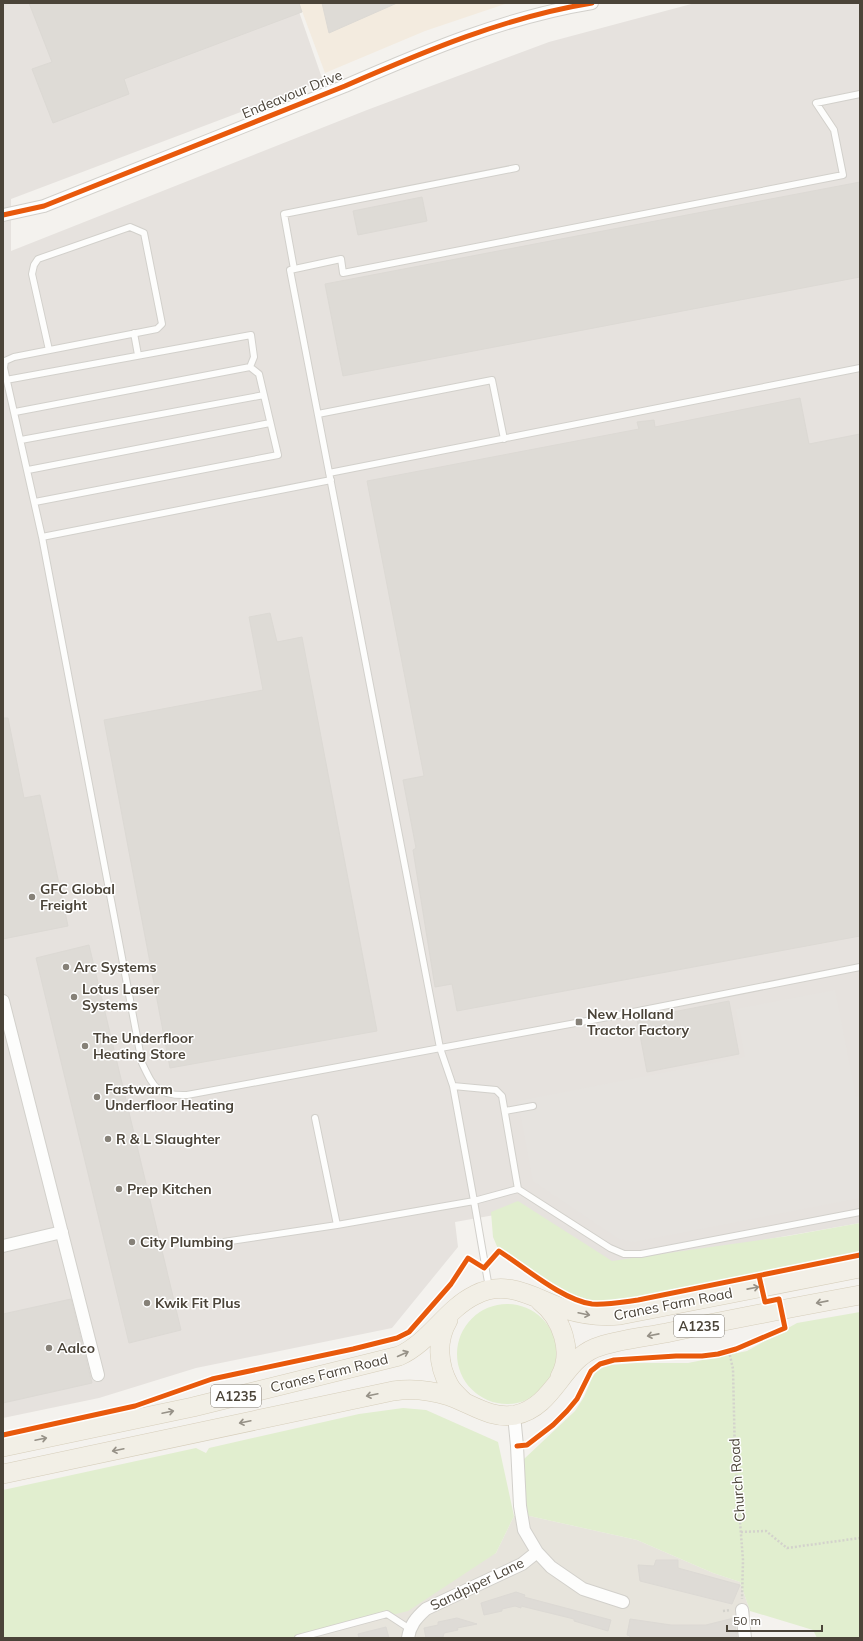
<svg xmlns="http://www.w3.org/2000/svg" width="863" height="1641" font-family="Mulish,sans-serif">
<rect width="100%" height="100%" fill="#f4f2ee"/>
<path fill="#e7e4dc" d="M525 1515 637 1540 713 1573 740 1582 750 1611 748 1638H300L496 1553 514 1516Z"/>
<path fill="#f3ebdf" d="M299 3H508L425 31 325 73Z"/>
<path fill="#e6e2de" d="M3 3H296L323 81 11 199V251L367 110 549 42 695 3H860V1223L605 1268 523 1210 455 1222 458 1247 392 1328 196 1368 99 1398 3 1418Z"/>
<path fill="#e1eecf" d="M518 1201 612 1261 788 1236 860 1223V1257L767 1273 610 1304 571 1296 499 1251 493 1237 491 1212Z
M457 1354a50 50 0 1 1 100 0a50 50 0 1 1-100 0Z
M860 1312V1638H817L813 1630 750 1611 740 1582 713 1573 637 1540 525 1515 524 1459 575 1411 584 1397 592 1378 596 1372 602 1368 612 1365 636 1363H688L747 1351 797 1323Z
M403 1408 426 1410 498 1442 514 1516 496 1553 408 1611 300 1638H3V1490L196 1448 206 1453 209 1448 359 1414Z"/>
<path fill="#e6e3df" d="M835 990 856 1097 860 1096V1198L634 1242 619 1239 533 1181 518 1101 745 1057 736 1009Z"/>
<path fill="#dedbd6" stroke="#dcd9d4" d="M29 3H299L302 12 124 79 129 94 53 123 32 69 52 62Z
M322 3H397L329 33Z
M860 182V277L343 376 325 284Z
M422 197 427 221 358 235 353 211Z
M800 398 809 444 860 434V936L457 1011 452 984 435 987 413 850 416 848 403 780 424 776 367 481 639 429 637 422 654 420 655 427Z
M270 613 277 642 302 637 377 1031 170 1068 104 720 263 690 249 617Z
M3 718H8L24 798 40 795 68 926 3 939Z
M89 945 181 1330 129 1343 36 958Z
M729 1001 739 1054 647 1072 637 1019Z
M71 1299 92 1383 3 1403V1314Z
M656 1560H678V1568L740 1585 732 1604 640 1581 638 1565 654 1566Z
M516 1592 525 1595 524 1597 611 1620 608 1631 574 1621V1619L521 1606V1608L515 1606 502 1609V1611L484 1615 481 1603Z
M457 1618 477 1624 457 1628 458 1630 444 1633 443 1637 426 1638 424 1628 438 1625V1622Z
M734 1618 737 1637 732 1638H630V1636L627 1635 630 1619 671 1625H706Z
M386 1627 389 1638H359L358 1634Z"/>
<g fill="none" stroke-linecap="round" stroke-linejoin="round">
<g stroke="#d2d0cb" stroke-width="8">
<path id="lane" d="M294 269 284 214 516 168
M134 333 138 355
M6 380 251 335 254 357 250 367 259 374 278 455 35 502
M15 412 250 367
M318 414 492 380 504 439
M21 440 264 395
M28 470 270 423
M329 473 860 368
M331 480 42 537 142 1063C154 1088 157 1096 187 1095L608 1017 860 967
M42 537 4 368 5 361 14 357 157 329 162 324 144 233 130 227 38 259 34 265 32 274 49 350
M453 1086 496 1090 502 1096 518 1189
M505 1111 533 1106
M315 1118 337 1225 474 1201 453 1086 440 1048 290 270 341 259 343 273 843 175 834 130 816 103 860 94
M217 1243 337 1225
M489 1288 474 1201 518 1189 610 1248 624 1254H641L860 1212
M298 1638 387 1614 410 1629"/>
</g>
<g stroke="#d2d0cb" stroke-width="14">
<path id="street" d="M3 215 44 206 345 86C425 51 506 17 592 3
M3 1001 98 1375
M3 1246 62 1232
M514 1415 517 1446 520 1506 524 1530 537 1552 551 1567 583 1589 623 1602
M742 1610 745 1638
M408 1638C410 1625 416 1618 426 1609L522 1564 537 1552"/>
</g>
<g stroke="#d6cebb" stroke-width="20">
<path id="primary" d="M540 1301C562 1318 574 1352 560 1377
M448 1320C436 1340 438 1365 449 1385 452 1391 459 1397 464 1402
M3 1447 193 1407 399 1356C430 1342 446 1309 475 1295 508 1278 535 1299 565 1309 584 1315 601 1317 620 1315L860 1268
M3 1474 393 1391C413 1388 430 1390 449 1396 472 1404 490 1419 515 1415 554 1407 561 1362 595 1348 615 1340 645 1337 666 1333 731 1319 795 1307 860 1295"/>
</g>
<path stroke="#d3d2cc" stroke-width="2.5" stroke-dasharray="2 2" stroke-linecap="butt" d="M729 1351 733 1369 735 1458 743 1560 742 1599
M741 1532 766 1531 787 1548 860 1538
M723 1611 731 1610"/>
<use href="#lane" stroke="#fdfdfc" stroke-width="6"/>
<use href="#street" stroke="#fdfdfc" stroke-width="12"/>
<use href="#primary" stroke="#f2efe6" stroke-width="19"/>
<g stroke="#fff" stroke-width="8">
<path id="cycleway" d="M3 215 44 206 345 86C425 51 506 17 592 3
M3 1435 135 1406 212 1379 353 1349 397 1338 409 1332 451 1284 468 1258 484 1268 499 1251C524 1267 564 1301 592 1304 607 1305 623 1302 638 1300L860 1255
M517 1446 527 1445 553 1425 567 1411 577 1399 591 1371 600 1364 614 1360 676 1356H702L718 1354 736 1349 785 1328 779 1299 765 1302 759 1276"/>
</g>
<use href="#cycleway" stroke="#e8590c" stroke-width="5"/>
</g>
<defs><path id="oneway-shaft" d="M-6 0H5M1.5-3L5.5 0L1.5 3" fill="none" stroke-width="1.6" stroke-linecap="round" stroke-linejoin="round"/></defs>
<g stroke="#969187">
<use href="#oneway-shaft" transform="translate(753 1288) rotate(-11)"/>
<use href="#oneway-shaft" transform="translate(822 1302) rotate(169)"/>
<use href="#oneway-shaft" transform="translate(584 1314) rotate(12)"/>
<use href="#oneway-shaft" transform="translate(653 1335) rotate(169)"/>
<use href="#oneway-shaft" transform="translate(403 1354) rotate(-24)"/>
<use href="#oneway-shaft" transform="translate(372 1395) rotate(168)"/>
<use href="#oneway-shaft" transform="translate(168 1412) rotate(-12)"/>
<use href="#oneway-shaft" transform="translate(245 1422) rotate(168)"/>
<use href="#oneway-shaft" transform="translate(41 1439) rotate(-12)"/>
<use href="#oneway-shaft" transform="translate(118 1450) rotate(168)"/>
</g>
<g fill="#868178" stroke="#fff" stroke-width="1.5">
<circle cx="32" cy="897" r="4"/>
<circle cx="66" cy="967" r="4"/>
<circle cx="74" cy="997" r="4"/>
<rect x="575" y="1018" width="8" height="8" rx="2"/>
<circle cx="85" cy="1046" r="4"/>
<circle cx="97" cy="1097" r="4"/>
<circle cx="108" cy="1139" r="4"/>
<circle cx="119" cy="1189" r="4"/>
<circle cx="132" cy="1242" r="4"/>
<circle cx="147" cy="1303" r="4"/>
<circle cx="49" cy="1348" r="4"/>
</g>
<g text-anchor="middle" stroke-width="3" stroke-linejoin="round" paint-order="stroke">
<g fill="#fff" stroke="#817c74" stroke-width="1">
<rect x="674" y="1315" width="50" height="22" rx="3"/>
<rect x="211" y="1385" width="50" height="22" rx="3"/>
</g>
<g font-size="13" font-weight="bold" fill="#4b4439">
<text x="699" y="1331">A1235</text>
<text x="236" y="1401">A1235</text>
</g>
<g font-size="14" fill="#4b4439" stroke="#fff">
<text transform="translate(292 94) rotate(-22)" y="5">Endeavour Drive</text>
<text transform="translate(673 1304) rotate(-11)" y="5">Cranes Farm Road</text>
<text transform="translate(329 1373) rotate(-14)" y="5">Cranes Farm Road</text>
<text transform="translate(737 1480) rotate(-94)" y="5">Church Road</text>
<text transform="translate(477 1584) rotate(-26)" y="5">Sandpiper Lane</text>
</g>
<g font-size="14" font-weight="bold" fill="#4b4439" stroke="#fff" text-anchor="start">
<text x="40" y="894">GFC Global<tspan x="40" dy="16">Freight</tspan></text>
<text x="74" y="972">Arc Systems</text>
<text x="82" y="994">Lotus Laser<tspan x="82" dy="16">Systems</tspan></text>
<text x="587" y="1019">New Holland<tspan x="587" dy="16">Tractor Factory</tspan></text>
<text x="93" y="1043">The Underfloor<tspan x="93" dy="16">Heating Store</tspan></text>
<text x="105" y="1094">Fastwarm<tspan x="105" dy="16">Underfloor Heating</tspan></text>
<text x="116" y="1144">R &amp; L Slaughter</text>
<text x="127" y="1194">Prep Kitchen</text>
<text x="140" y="1247">City Plumbing</text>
<text x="155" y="1308">Kwik Fit Plus</text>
<text x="57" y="1353">Aalco</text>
</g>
</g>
<rect width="863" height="1641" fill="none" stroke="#4b4439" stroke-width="8"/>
<path d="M727 1625v6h95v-6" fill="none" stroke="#4b4439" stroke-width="2"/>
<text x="733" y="1625" font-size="12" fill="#4b4439" stroke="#ffffff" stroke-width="3" paint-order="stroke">50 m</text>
</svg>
